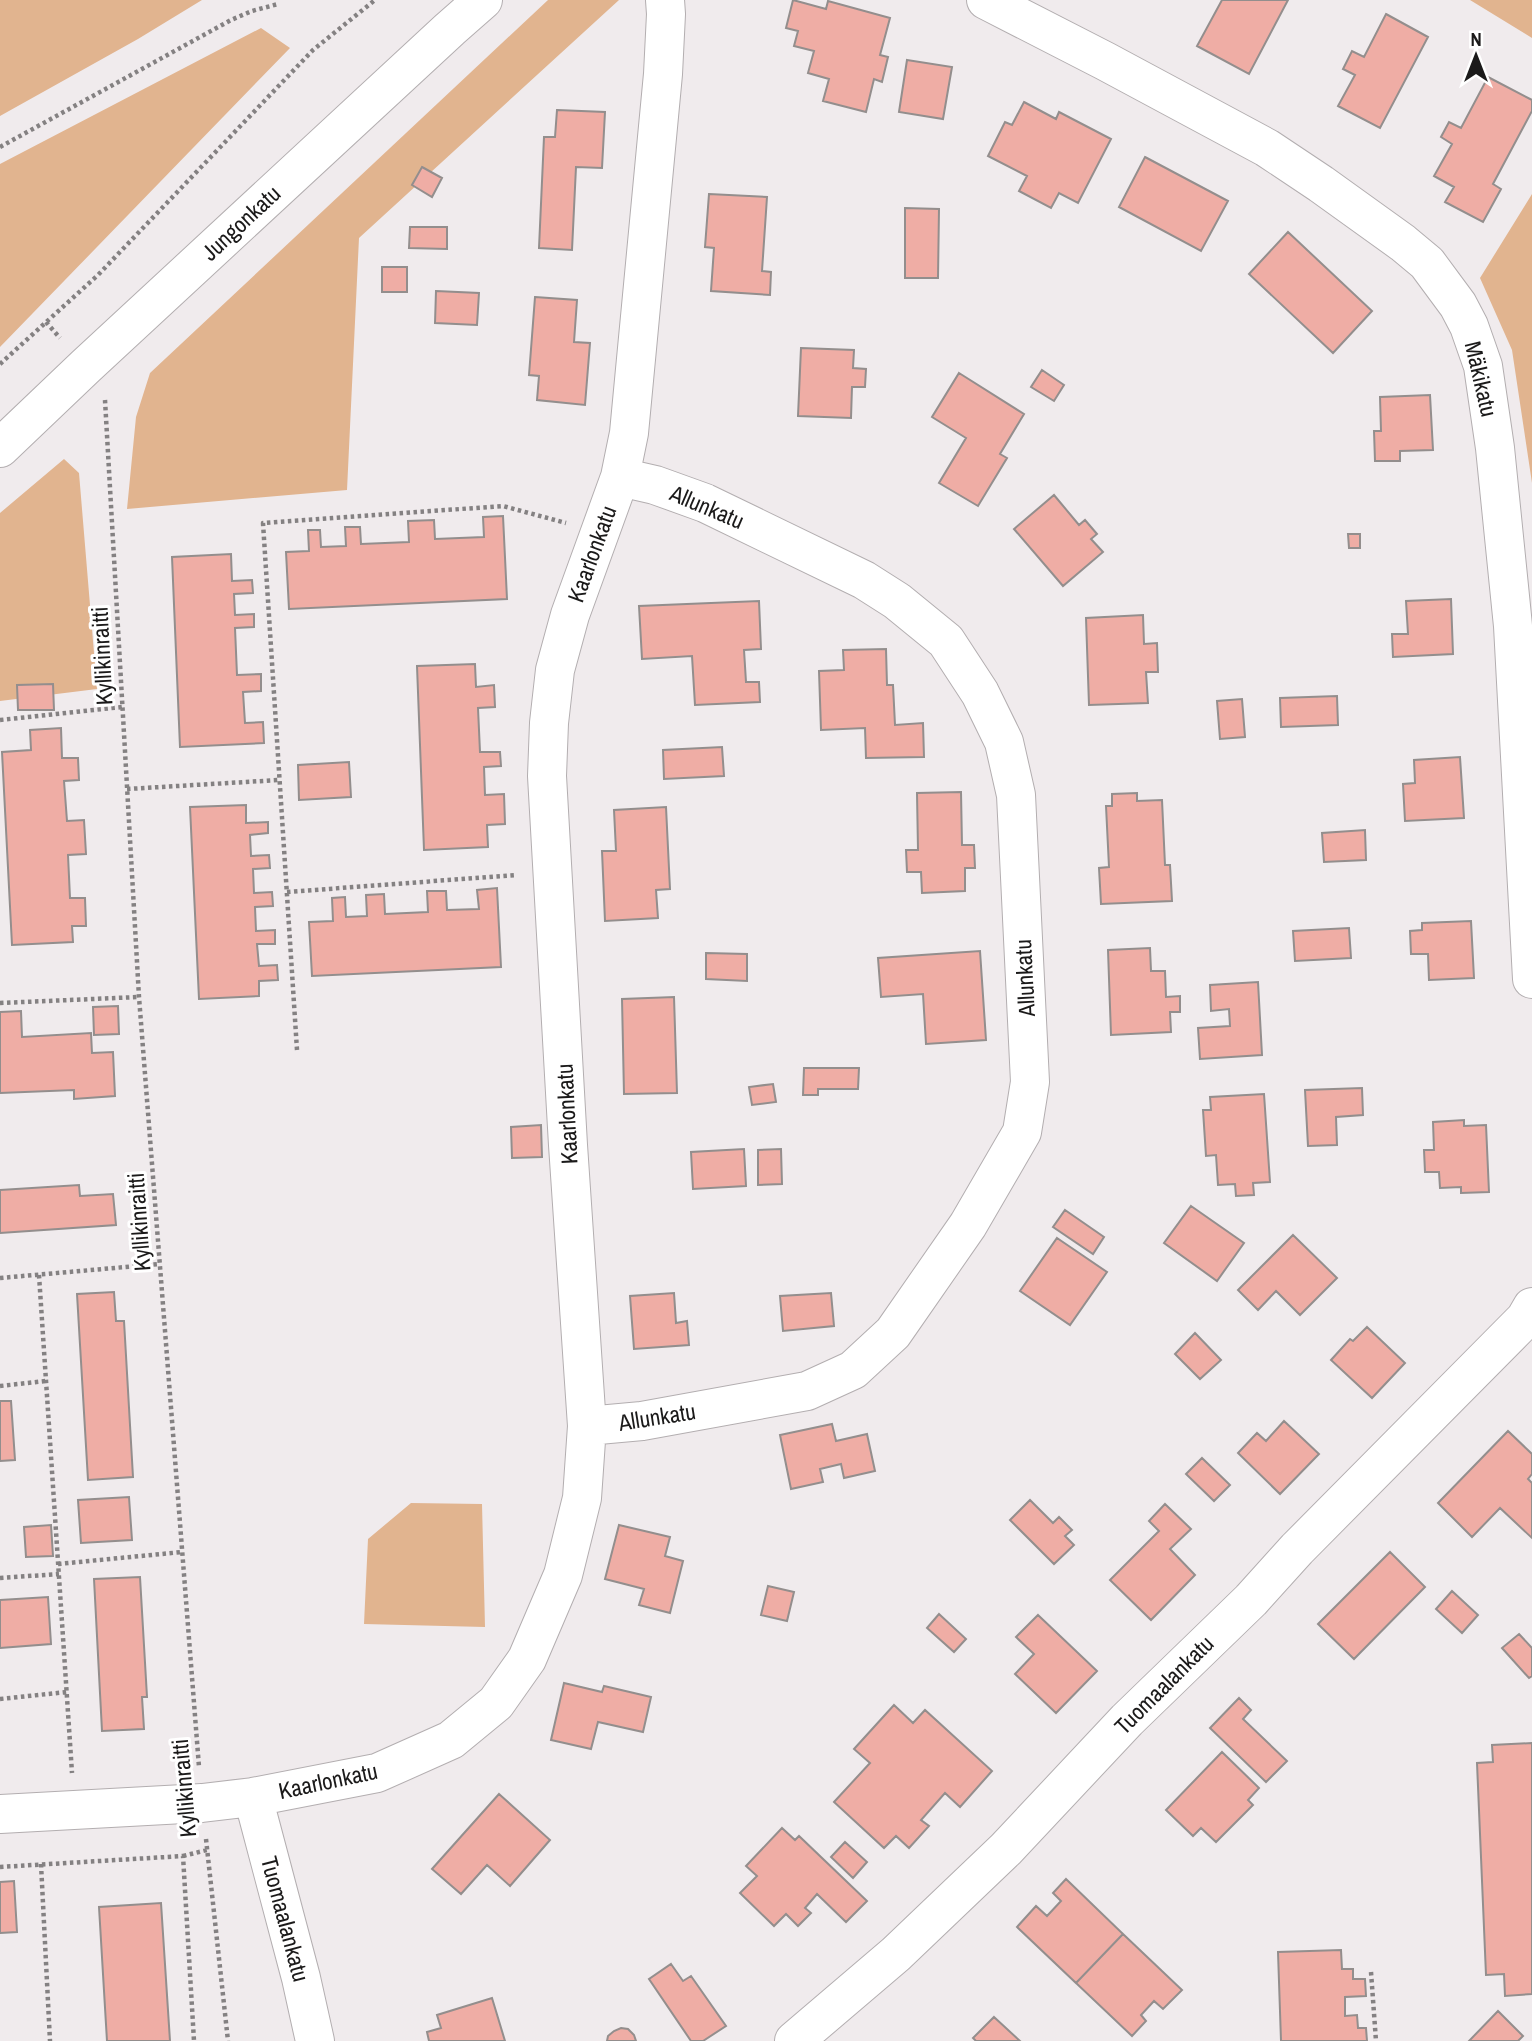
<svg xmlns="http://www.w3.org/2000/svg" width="1532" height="2041" font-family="'Archivo Narrow',sans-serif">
<rect width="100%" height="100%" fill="#f0ebed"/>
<path fill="#e1b48f" d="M0 0H202L138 39 0 116Z
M548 0H619L359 238 347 490 127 509 136 417 150 373Z
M1470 0H1532V38Z
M261 28 290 48 0 347V164Z
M1532 194V483L1512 350 1480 278Z
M64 459 79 473 97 689 0 701V513Z
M411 1503 482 1504 485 1627 364 1624 368 1539Z"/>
<path fill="#efada5" stroke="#938e8d" stroke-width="2" d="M793 0 826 9 828 1 890 18 880 55 888 57 882 82 874 79 866 112 823 101 829 79 808 73 814 51 794 46 798 31 786 28Z
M1222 0H1288L1249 74 1197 46Z
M1386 14 1428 37 1380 128 1338 106 1355 75 1343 69 1352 51 1364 57Z
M907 60 952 67 943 119 899 112Z
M1488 77 1532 100V111L1493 184 1501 189 1483 222 1445 202 1454 187 1434 176 1452 144 1441 137 1449 122 1461 128Z
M1024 102 1056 119 1059 112 1111 139 1078 203 1059 193 1051 208 1019 191 1027 176 988 156 1005 122 1012 125Z
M557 110 605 112 602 168 576 167 572 250 539 248 544 137H555Z
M1145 157 1228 201 1201 251 1119 207Z
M422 167 442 178 432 197 412 185Z
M709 194 767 197 762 271 771 272 770 295 711 291 714 248 705 247Z
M905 208 939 209 938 278H905Z
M410 227H447V249L409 248Z
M1288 232 1372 311 1333 353 1249 274Z
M382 267H407V292H382Z
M436 291 479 293 477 325 435 323Z
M535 297 577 300 574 342 590 343 585 405 537 400 539 376 529 375Z
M801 348 854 350 853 368 866 369 865 387H852L851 418 798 416Z
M1042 370 1064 385 1054 401 1031 387Z
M959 373 1024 414 1000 454 1007 458 978 506 939 483 966 438 932 417Z
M1430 395 1433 450 1400 451V461H1375L1374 431H1381L1380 397Z
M1054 495 1079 525 1085 520 1097 534 1091 539 1103 552 1063 586 1014 529Z
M503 516 507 599 289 609 286 552 309 551 308 530H320L321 547 346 546 345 527H360L361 544 409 542 408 521 434 520 435 539 484 537 483 517Z
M1348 534H1360V548H1349Z
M231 554 232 581 252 580 253 593 234 594 235 615 254 614V627L235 628 237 675 261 674V691L243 692 245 723 263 722 264 743 180 747 172 557Z
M1451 599 1453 654 1393 657 1392 634H1408L1406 601Z
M759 601 761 649 744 650 746 682H759L760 702 695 705 692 656 642 659 639 606Z
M1143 615 1144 644 1157 643 1158 672H1146L1148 703 1089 705 1086 618Z
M886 649 887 685H893L895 725 923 723 924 757 866 758 865 728 821 730 819 671 844 670 843 650Z
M475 664 476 687 494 685 495 707 478 708 480 752H500L501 766 484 767 485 795 504 794 505 824 487 825 488 847 424 850 417 666Z
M53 684 54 710H18L17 685Z
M1337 696 1338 725 1281 727 1280 698Z
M1242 699 1245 737 1220 739 1217 701Z
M61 728 62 758H78L79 780 64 781 67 821 84 820 86 854 68 855 70 898H85L86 926H72L73 942 12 945 2 752 31 750 30 730Z
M722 747 724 776 664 779 663 750Z
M1460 757 1464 818 1405 821 1403 784 1415 783 1414 760Z
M349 762 351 797 299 800 298 765Z
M961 792 962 845H974L975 868H965V891L922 893 921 872H907L906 850H918L917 793Z
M1137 793V801L1162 800 1165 865H1170L1172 901 1101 904 1099 868 1109 867 1106 806H1112V794Z
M246 805V823L268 822V833L250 835 251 856 269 855 270 868 253 869 254 893 272 892 273 906 255 907 256 931 275 930V944H257L259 966 277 965 278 980 259 981V996L199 999 190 807Z
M666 807 670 889 656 890 658 918 605 921 602 851H616L614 810Z
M1365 830 1366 860 1324 862 1322 833Z
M497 888 501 967 312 976 309 922 333 921 332 898 345 897 346 917 367 916 366 895 384 894 385 914 428 912 427 891H446L447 910 479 909 477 890Z
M1471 921 1474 978 1429 980 1428 954H1411L1410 931 1422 930V923Z
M1349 928 1351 958 1295 961 1293 931Z
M1150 948 1151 971H1165L1166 997 1180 996V1012H1170L1171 1032 1111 1035 1108 950Z
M980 951 986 1040 926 1044 923 994 881 997 878 958Z
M706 953 747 954V981L706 979Z
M1258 982 1262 1055 1200 1059 1198 1028 1230 1026 1229 1009 1211 1011 1210 985Z
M674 997 677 1093 624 1094 622 999Z
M118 1006 119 1034 94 1035 93 1007Z
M21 1011 22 1037 91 1033 92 1053 113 1052 115 1096 74 1099V1090L0 1093V1012Z
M804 1068H859L858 1089H818V1095H803Z
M773 1084 776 1102 752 1105 749 1087Z
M1362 1088 1363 1115 1336 1117 1337 1145 1308 1146 1305 1090Z
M1264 1094 1270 1182 1253 1183 1254 1195 1236 1196 1235 1184 1218 1185 1216 1155 1206 1156 1203 1110H1211L1210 1097Z
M1464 1120V1126L1486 1125 1489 1192 1461 1193V1187L1440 1188 1439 1172H1425L1424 1150H1434L1433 1122Z
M541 1125 542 1157 512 1158 511 1127Z
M744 1149 746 1186 693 1189 691 1152Z
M781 1149 782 1184 758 1185V1150Z
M79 1185 80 1196 113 1194 116 1225 0 1233V1190Z
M1191 1206 1244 1243 1217 1281 1164 1243Z
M1065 1210 1104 1237 1093 1254 1053 1227Z
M1293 1235 1337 1278 1300 1315 1276 1291 1258 1310 1238 1290Z
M1057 1238 1107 1272 1070 1325 1020 1291Z
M114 1292 116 1321H124L133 1477 88 1480 77 1294Z
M674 1293 676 1323 687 1321 689 1345 634 1349 630 1296Z
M831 1293 834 1326 783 1331 780 1296Z
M1367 1327 1405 1363 1372 1398 1331 1360 1350 1339 1353 1341Z
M1195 1333 1221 1360 1200 1379 1175 1354Z
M0 1401H11L15 1460 0 1461Z
M1284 1421 1319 1454 1280 1494 1238 1453 1257 1433 1266 1441Z
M832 1424 836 1441 867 1434 875 1471 844 1478 841 1464 820 1469 823 1482 791 1489 780 1435Z
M1508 1431 1532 1454V1474L1528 1479 1532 1483V1538L1500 1508 1472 1537 1438 1503Z
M1202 1458 1230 1485 1214 1501 1186 1474Z
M129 1497 132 1540 81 1543 78 1500Z
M1030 1500 1053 1523 1059 1517 1072 1530 1065 1536 1074 1545 1054 1564 1010 1520Z
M1165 1504 1191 1529 1170 1549 1195 1575 1151 1620 1110 1580 1159 1531 1149 1521Z
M51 1525 53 1556 26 1557 24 1527Z
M619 1525 670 1537 665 1556 683 1561 670 1613 639 1605 644 1589 605 1579Z
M1390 1552 1425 1587 1354 1659 1318 1624Z
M140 1577 147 1697H142L144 1729 102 1731 94 1579Z
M768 1586 794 1592 787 1621 761 1615Z
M1452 1591 1478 1615 1462 1633 1436 1609Z
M48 1597 51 1644 0 1648V1600Z
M939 1614 966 1639 954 1652 927 1628Z
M1038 1615 1097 1671 1056 1713 1015 1674 1034 1654 1016 1637Z
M1519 1634 1532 1648V1676L1529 1678 1502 1648Z
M564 1683 602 1692 604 1686 651 1697 643 1732 598 1722 591 1749 551 1740Z
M1239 1698 1251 1710 1243 1719 1287 1761 1266 1782 1210 1728Z
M894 1705 913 1723 925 1710 992 1771 960 1807 945 1793 921 1820 929 1826 909 1848 896 1836 884 1848 834 1802 870 1763 854 1749Z
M1532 1743V1994L1505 1996 1504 1974 1486 1975 1477 1763 1493 1762 1492 1745Z
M1222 1752 1259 1788 1248 1800 1253 1805 1216 1842 1201 1828 1193 1836 1166 1810Z
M499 1794 550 1840 510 1886 487 1865 461 1894 432 1869Z
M782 1828 795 1840 799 1836 867 1901 846 1922 817 1894 805 1908 811 1913 798 1926 786 1914 774 1926 740 1893 757 1876 746 1866Z
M845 1842 867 1862 853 1878 831 1857Z
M1066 1879 1123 1934 1076 1983 1017 1927 1036 1906 1047 1916 1061 1901 1053 1893Z
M14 1881 17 1932 0 1933V1882Z
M161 1903 170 2041H107L99 1907Z
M1123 1934 1182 1990 1163 2009 1154 2001 1141 2015 1146 2021 1132 2036 1076 1983Z
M1341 1950 1342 1969H1353V1979H1365L1366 1996 1345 1997V2016L1357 2015 1358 2028H1366L1367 2041H1281L1278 1952Z
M671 1964 683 1981 691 1976 726 2026 703 2041H691L649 1979Z
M492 1998 505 2041H429L427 2032 441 2028 437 2015Z
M1498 2011 1523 2036 1518 2041H1469Z
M994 2017 1020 2041H976L973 2038Z
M621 2028 628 2029 634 2035 636 2041H607L608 2036 614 2031Z"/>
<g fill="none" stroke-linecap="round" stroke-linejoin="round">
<g stroke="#b3aeb0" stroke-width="40">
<path id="street" d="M986 0 1105 61 1267 148 1321 184 1403 243 1427 263 1458 305 1469 326 1483 366 1495 448 1513 626 1532 979
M0 448 86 366 450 29 483 0
M587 1426 642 1421 807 1391 853 1370 893 1333 968 1225 1022 1132 1030 1082 1016 795 1004 742 980 693 946 641 897 601 864 580 705 503 655 485 620 477
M253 1797 301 1978 315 2041
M0 1814 202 1803 253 1797 377 1773 451 1740 496 1703 527 1659 563 1575 582 1498 587 1426 568 1145 547 776 549 723 555 670 570 615 620 477 629 433 663 74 666 14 665 0
M794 2041 896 1954 1006 1849 1127 1720 1251 1600 1297 1549 1525 1319 1532 1307"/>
</g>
<path stroke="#848182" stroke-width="4.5" stroke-dasharray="3.5 3.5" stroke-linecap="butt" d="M0 147 231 20 252 11 278 4
M46 322 60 338
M0 364 98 275 313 50 375 0
M105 400 139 997 199 1767
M0 720 122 707
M127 789 279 780
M287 892 516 875
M0 1003 139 997
M297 1050 263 523 503 506 566 523
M39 1275 72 1773
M0 1278 160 1264
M0 1386 46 1381
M58 1564 182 1552
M0 1578 59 1574
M0 1699 67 1692
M206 1839 228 2041
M183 1856 207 1850
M41 1864 50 2041
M0 1867 183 1856 194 2041
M1371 1972 1376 2041"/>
<use href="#street" stroke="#fff" stroke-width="38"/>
</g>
<g text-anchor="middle" stroke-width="6" stroke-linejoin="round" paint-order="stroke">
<g font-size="23" fill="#1b1a1a" stroke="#fff">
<text transform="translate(241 223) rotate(-43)" y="8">Jungonkatu</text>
<text transform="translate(1481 379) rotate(77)" y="8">Mäkikatu</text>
<text transform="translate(707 507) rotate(23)" y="8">Allunkatu</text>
<text transform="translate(592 554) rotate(-70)" y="8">Kaarlonkatu</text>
<text transform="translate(102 656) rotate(-93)" y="8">Kyllikinraitti</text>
<text transform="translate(1025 978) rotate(-93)" y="8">Allunkatu</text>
<text transform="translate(567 1114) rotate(-93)" y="8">Kaarlonkatu</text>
<text transform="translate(139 1222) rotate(-94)" y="8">Kyllikinraitti</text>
<text transform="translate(657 1417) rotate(-9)" y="8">Allunkatu</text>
<text transform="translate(1164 1685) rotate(-45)" y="8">Tuomaalankatu</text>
<text transform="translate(328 1781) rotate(-12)" y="8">Kaarlonkatu</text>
<text transform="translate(184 1788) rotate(-95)" y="8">Kyllikinraitti</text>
<text transform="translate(285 1919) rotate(75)" y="8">Tuomaalankatu</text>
</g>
</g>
<g transform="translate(1476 56)" stroke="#ffffff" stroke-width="5" paint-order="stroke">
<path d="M0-5L12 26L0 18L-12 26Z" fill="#1b1a1a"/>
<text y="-10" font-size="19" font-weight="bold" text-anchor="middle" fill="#1b1a1a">N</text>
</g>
</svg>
